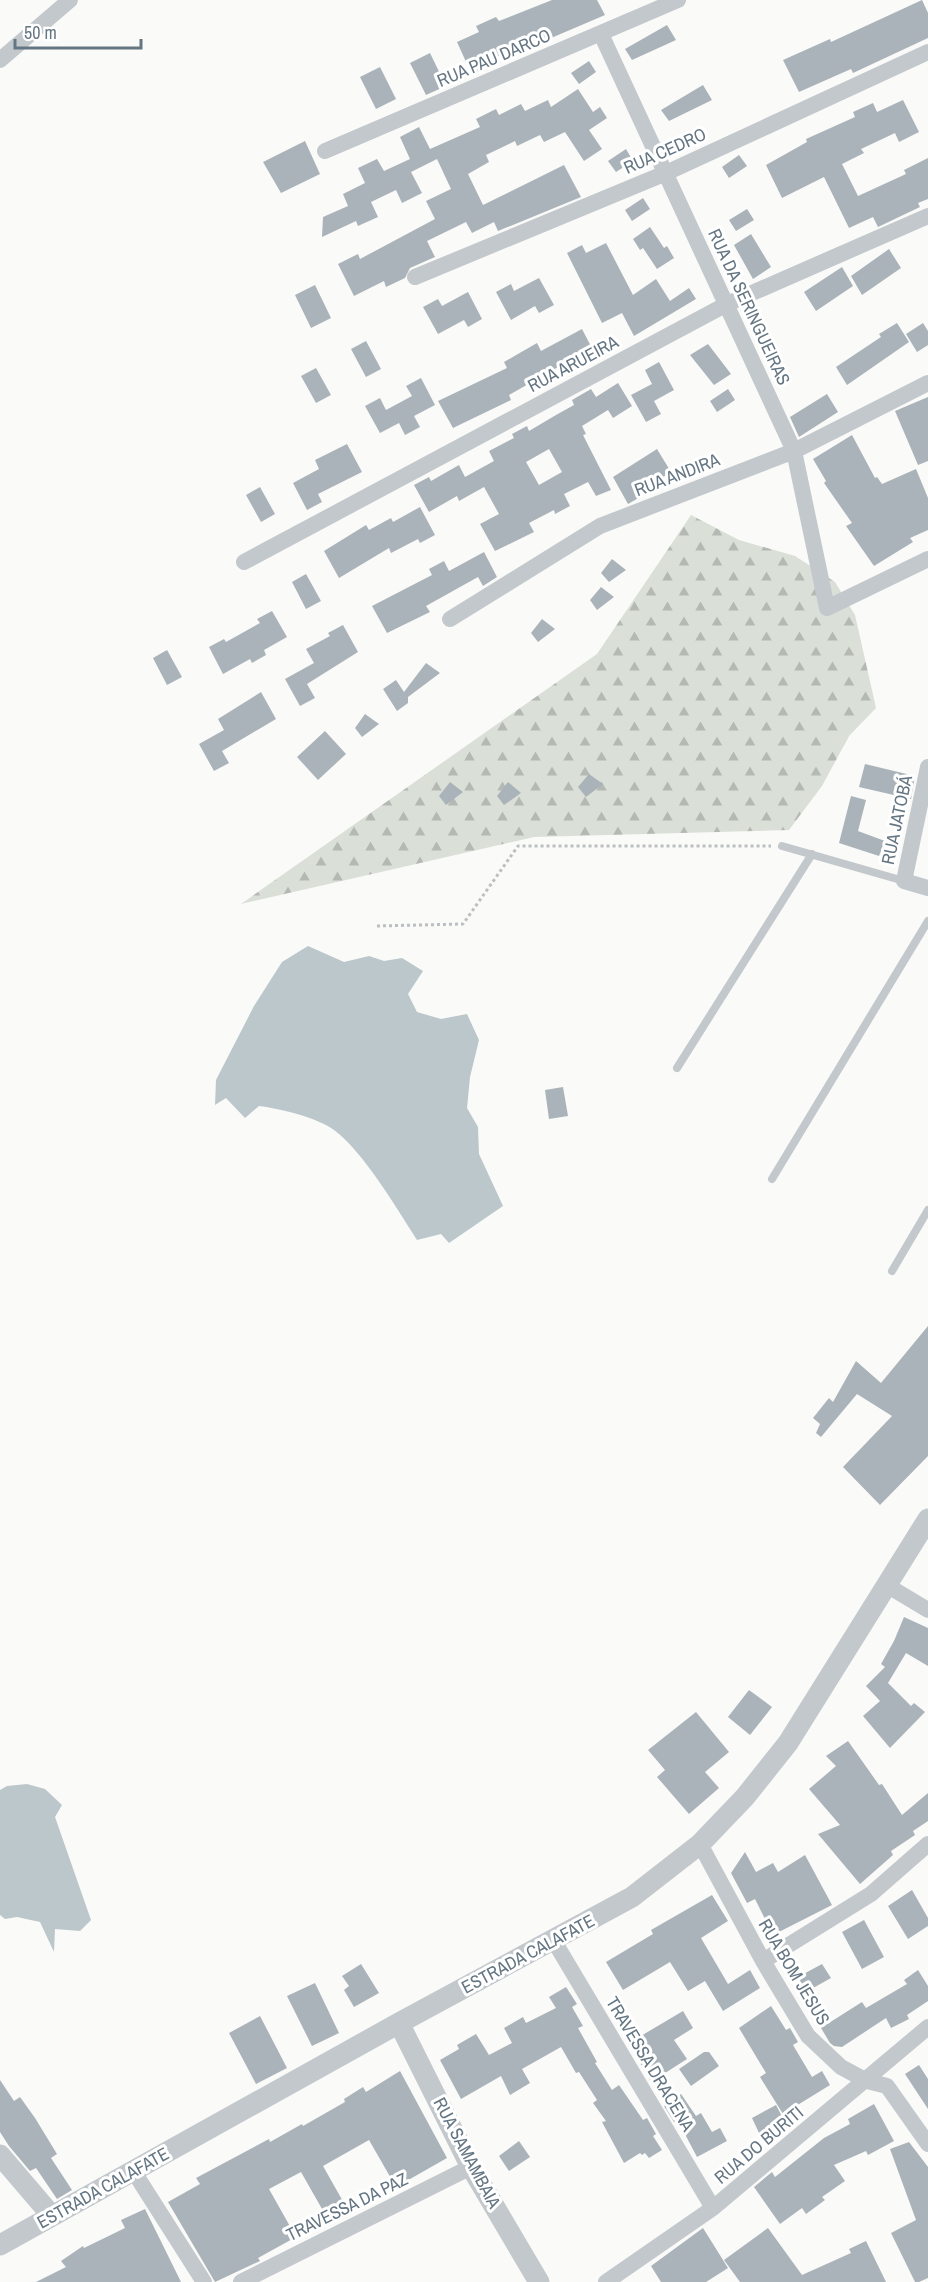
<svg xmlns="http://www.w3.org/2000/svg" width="928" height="2282" font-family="'Archivo Narrow',sans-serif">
<defs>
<pattern id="forest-firs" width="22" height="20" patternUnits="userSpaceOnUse" patternTransform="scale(1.5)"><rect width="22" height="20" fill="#dadfd7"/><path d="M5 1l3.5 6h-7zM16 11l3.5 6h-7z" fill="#b4b9b4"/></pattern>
</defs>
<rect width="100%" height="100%" fill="#fafaf8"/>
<path fill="url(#forest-firs)" d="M691 515 739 540 795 556 835 582 855 615 876 708 849 736 822 786 789 830 534 837 241 904 597 654Z"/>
<path fill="#bbc7cb" d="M308 946 344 962 369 956 384 961 402 958 423 971 408 994 417 1012 441 1019 467 1014 479 1040 470 1077 467 1108 478 1127 479 1154 503 1206 449 1243 441 1234 417 1240C398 1210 362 1150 334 1130 316 1117 281 1109 259 1106L245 1118 226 1098 215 1105 216 1080 254 1006 282 962Z
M27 1784 45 1789 62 1805 55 1817 91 1920 80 1931 55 1929 54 1952 40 1922 17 1917 5 1919 0 1915V1790L7 1786Z"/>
<path fill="#aab3b9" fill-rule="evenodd" d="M552 0H597L605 15 516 53 514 49 490 60 492 65 472 75 457 42 479 32 476 26 496 17 499 21Z
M922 0 928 13V38L853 73 851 69 799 92 783 60 830 39 831 42Z
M667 25 676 40 632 60 625 49Z
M430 53 446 86 426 95 410 63Z
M589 61 596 72 579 84 571 73Z
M380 67 396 99 376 109 360 77Z
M703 85 712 100 669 121 661 110Z
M578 89 593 112 600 107 607 118 589 130 602 149 584 161 565 132 544 142 540 135 517 146 515 141 486 155 489 162 468 174 483 205 564 165 581 197 498 231 494 222 472 233 466 222 427 241 435 257 410 268 405 278 386 287 384 281 354 296 338 264 358 254 360 259 435 219 426 201 451 189 437 159 411 172 422 193 402 203 396 190 371 202 378 217 358 226 356 221 322 237 323 217 348 206 343 194 365 183 358 168 377 159 384 171 410 159 400 137 419 127 430 149 480 127 476 119 496 109 499 115 521 104 525 111 548 100 551 107Z
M903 100 919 132 899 142 895 133 861 149 864 153 842 164 858 196 906 174 904 170 928 158V199L918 203 920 207 878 227 873 217 849 228 824 177 782 198 766 165 807 142 806 139 855 117 853 112 873 103 877 112Z
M305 141 320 174 281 193 263 162Z
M626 149 633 161 616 172 608 161Z
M739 155 747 166 729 178 722 167Z
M643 198 650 209 632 221 625 210Z
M747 209 754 220 736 231 729 220Z
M650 227 664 248 667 246 674 258 657 269 643 248 640 250 633 239Z
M751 234 771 267 753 279 734 245Z
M606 243 633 295 656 279 670 301 689 288 696 299 634 336 622 313 602 323 567 253 582 245 586 253Z
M889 249 901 268 862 295 851 276Z
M842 267 853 286 816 311 804 292Z
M539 278 554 305 539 313 535 306 511 320 496 292 511 284 514 291Z
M315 285 331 318 311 328 295 295Z
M468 292 482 319 468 327 464 320 438 334 423 307 438 299 442 306Z
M897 323 909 342 847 385 836 367 881 337 879 334Z
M923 323 928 331V345L917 352 906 334Z
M582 329 596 356 564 374 560 366 509 395 511 400 453 428 438 401 507 368 504 362 537 343 541 351Z
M366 341 381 369 366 377 351 349Z
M708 344 731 374 714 385 690 355Z
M659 362 674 390 654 401 661 414 646 422 631 395 652 384 645 370Z
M316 368 331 395 316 403 301 376Z
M421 378 435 405 414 416 420 427 405 435 399 423 380 433 365 406 380 398 386 410 412 396 406 386Z
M618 383 632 406 613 418 608 410 582 426 586 434 583 435 611 490 596 496 588 482 564 494 570 506 555 514 554 510 529 523 534 532 495 551 480 524 499 514 484 487 459 501 457 496 429 512 414 485 429 477 431 481 459 465 465 477 494 461 489 451 514 438 512 434 527 426 529 431 556 415 574 405 572 400 591 389 596 397ZM549 449 562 472 539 485 526 462Z
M728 389 735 400 717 412 710 401Z
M827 394 838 412 799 437 790 417Z
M928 397V461L918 465 895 411Z
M852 435 875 478 877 477 882 484 916 469 928 498V530L910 538 913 542 874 566 846 526 852 523 824 483 826 481 813 459Z
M347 444 362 472 318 494 322 502 307 510 293 483 319 469 315 460Z
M657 449 671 472 640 491 642 496 628 504 613 477Z
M260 487 275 514 261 522 246 495Z
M420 507 435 535 420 543 418 539 391 553 389 548 339 578 324 551 366 525 369 530 391 518 393 522Z
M484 552 497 577 483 586 478 577 426 606 430 612 387 633 372 606 432 575 429 569 444 561 449 571Z
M612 559 626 570 609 582 601 573Z
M306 574 321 601 306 609 292 582Z
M601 587 614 597 597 610 590 600Z
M272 611 287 637 264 650 266 655 252 663 250 659 223 674 209 647 224 639 226 642 260 623 257 619Z
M542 619 555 629 538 642 531 633Z
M343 625 358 652 307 684 315 698 300 706 285 679 314 663 306 649 330 636 328 633Z
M167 650 182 677 167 685 153 658Z
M426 663 440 673 408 697V703L397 711 383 689 396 680 404 692Z
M261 692 276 719 222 751 229 763 214 771 199 744 224 730 218 719Z
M365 714 379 724 362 737 355 728Z
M325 731 346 754 318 780 297 757Z
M865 764 915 776 911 799 859 787Z
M589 774 603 784 586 797 578 787Z
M450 782 463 792 446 805 439 796Z
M508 782 521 793 504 805 497 796Z
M851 796 866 800 858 831 885 841 879 856 839 843Z
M563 1087 568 1116 549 1119 545 1090Z
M928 1326V1456L880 1505 843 1467 892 1416 857 1394 821 1437 816 1433 820 1424 813 1418 829 1398 833 1402 856 1361 881 1383Z
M904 1617 928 1628V1666L906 1653 888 1683 911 1706 914 1703 925 1712 890 1748 863 1716 880 1701 866 1686 885 1667 881 1664 894 1641Z
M749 1690 772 1707 750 1735 728 1717Z
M696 1712 729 1752 705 1772 719 1788 689 1814 657 1777 665 1770 648 1750Z
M848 1741 879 1785 882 1784 902 1815 928 1793V1821L913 1831 915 1835 891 1851 893 1855 860 1884 818 1834 840 1825 809 1789 836 1766 826 1756Z
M745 1852 756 1872 773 1863 778 1872 805 1855 832 1905 773 1935 755 1899 747 1903 731 1873Z
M912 1890 928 1918V1926L908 1939 888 1906Z
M712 1895 728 1921 701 1938 728 1984 750 1970 760 1988 723 2011 705 1981 688 1991 670 1962 623 1990 606 1962 653 1934 651 1930Z
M864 1920 884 1957 862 1969 842 1932Z
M361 1964 379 1993 354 2007 344 1990 349 1986 342 1976Z
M822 1964 831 1978 806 1992 798 1977Z
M918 1970 928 1986V2001L907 2015 909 2019 891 2028 886 2018 842 2047 834 2046 830 2043 821 2028 862 2002 866 2008 907 1984 904 1980Z
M315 1983 339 2033 312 2046 287 1996Z
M566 1987 577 2004 572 2007 583 2026 578 2028 597 2062 595 2063 612 2090 619 2085 643 2120 647 2118 656 2134 653 2136 662 2150 649 2158 645 2153 642 2155 640 2153 624 2163 602 2122 606 2121 593 2103 597 2100 579 2072 576 2073 561 2047 522 2069 530 2083 510 2095 501 2076 461 2099 440 2060 459 2049 457 2045 476 2034 489 2055 512 2043 504 2028 523 2017 526 2023 556 2008 549 1997Z
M771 2006 786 2030 790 2028 798 2042 793 2045 812 2077 822 2071 830 2085 783 2114 760 2077 766 2073 739 2028Z
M683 2011 693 2028 674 2040 687 2059 651 2082 629 2043Z
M260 2016 287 2068 256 2084 229 2033Z
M704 2052H709L719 2066 691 2086 679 2069Z
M919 2065 928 2079V2109L905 2074Z
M400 2071 447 2158 396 2187 369 2140 323 2166 349 2212 330 2223 301 2172 269 2189 296 2237 258 2258 260 2261 215 2282 168 2202 200 2184 196 2178 269 2139 270 2142 302 2124 303 2126 345 2102 344 2099 363 2087 366 2092Z
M0 2080 14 2101 20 2097 35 2118 57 2154 51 2158 72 2190 57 2199 36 2168 30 2171 9 2146 0 2132Z
M681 2094 696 2116 701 2113 712 2132 720 2128 727 2141 697 2157 677 2119 674 2122 664 2106Z
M874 2104 894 2141 868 2155 866 2151 834 2165 845 2181 822 2197 825 2200 806 2214 802 2208 780 2224 754 2187 772 2172 775 2177 824 2138 850 2124 848 2119Z
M776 2105 785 2122 760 2135 752 2118Z
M519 2141 530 2157 509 2171 499 2156Z
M909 2142 928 2167V2278L919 2282H915L891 2233 916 2220 890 2149Z
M145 2209 181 2282H36L66 2267 61 2261 83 2246 84 2248 125 2228 121 2220Z
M703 2228 728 2268 706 2282H661L651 2266Z
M768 2228 802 2275 851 2253 849 2249 866 2241 886 2282H740L724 2260Z"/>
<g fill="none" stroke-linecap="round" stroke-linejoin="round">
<path stroke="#bbbfc2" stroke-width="3" stroke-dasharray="3 3" stroke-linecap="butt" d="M377 926 463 924 518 846H771"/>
<path stroke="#c3c8cc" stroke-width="8" d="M782 846 904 881
M677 1068 812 854
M772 1179 928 921
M892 1271 928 1210"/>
<path stroke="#c3c8cc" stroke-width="16" d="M601 34 794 451 827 608 928 559
M0 60 70 0
M325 151 678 0
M415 277 666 173 928 52
M244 562 727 304 928 216
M450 619 600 526 794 451 928 383
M928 767 904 881 928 888
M888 1586 928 1610
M700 1844 763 1961 808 2036 841 2067 867 2081 887 2086 928 2144
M554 1941 713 2208
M763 1961 871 1894 928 1844
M134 2172 204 2282
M241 2282 471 2167
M606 2282 713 2208 928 2027"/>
<path stroke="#c3c8cc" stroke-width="21" d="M399 2023 471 2167 539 2282
M0 2155 52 2216
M0 2245 399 2023 632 1897 700 1844 745 1797 788 1743 928 1519"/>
</g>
<g text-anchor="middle" stroke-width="6" stroke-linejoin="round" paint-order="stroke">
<g font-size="18" fill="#657683" stroke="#fff">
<text transform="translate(494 58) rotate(-23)" y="6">RUA PAU DARCO</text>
<text transform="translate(665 151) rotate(-24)" y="6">RUA CEDRO</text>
<text transform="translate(749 307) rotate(65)" y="6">RUA DA SERINGUEIRAS</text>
<text transform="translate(573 364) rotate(-28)" y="6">RUA ARUEIRA</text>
<text transform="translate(677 475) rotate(-21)" y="6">RUA ANDIRA</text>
<text transform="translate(897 820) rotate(-78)" y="6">RUA JATOBÁ</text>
<text transform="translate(528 1954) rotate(-28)" y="6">ESTRADA CALAFATE</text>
<text transform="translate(794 1972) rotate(59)" y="6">RUA BOM JESUS</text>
<text transform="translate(650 2064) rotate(59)" y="6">TRAVESSA DRACENA</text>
<text transform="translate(759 2145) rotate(-40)" y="6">RUA DO BURITI</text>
<text transform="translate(467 2153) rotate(62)" y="6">RUA SAMAMBAIA</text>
<text transform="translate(103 2188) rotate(-29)" y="6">ESTRADA CALAFATE</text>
<text transform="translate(347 2207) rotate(-26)" y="6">TRAVESSA DA PAZ</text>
</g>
</g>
<path d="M15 39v9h126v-9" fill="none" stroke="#657683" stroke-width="3"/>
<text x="24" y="39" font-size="18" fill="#657683" stroke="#ffffff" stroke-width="4.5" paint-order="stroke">50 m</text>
</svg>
